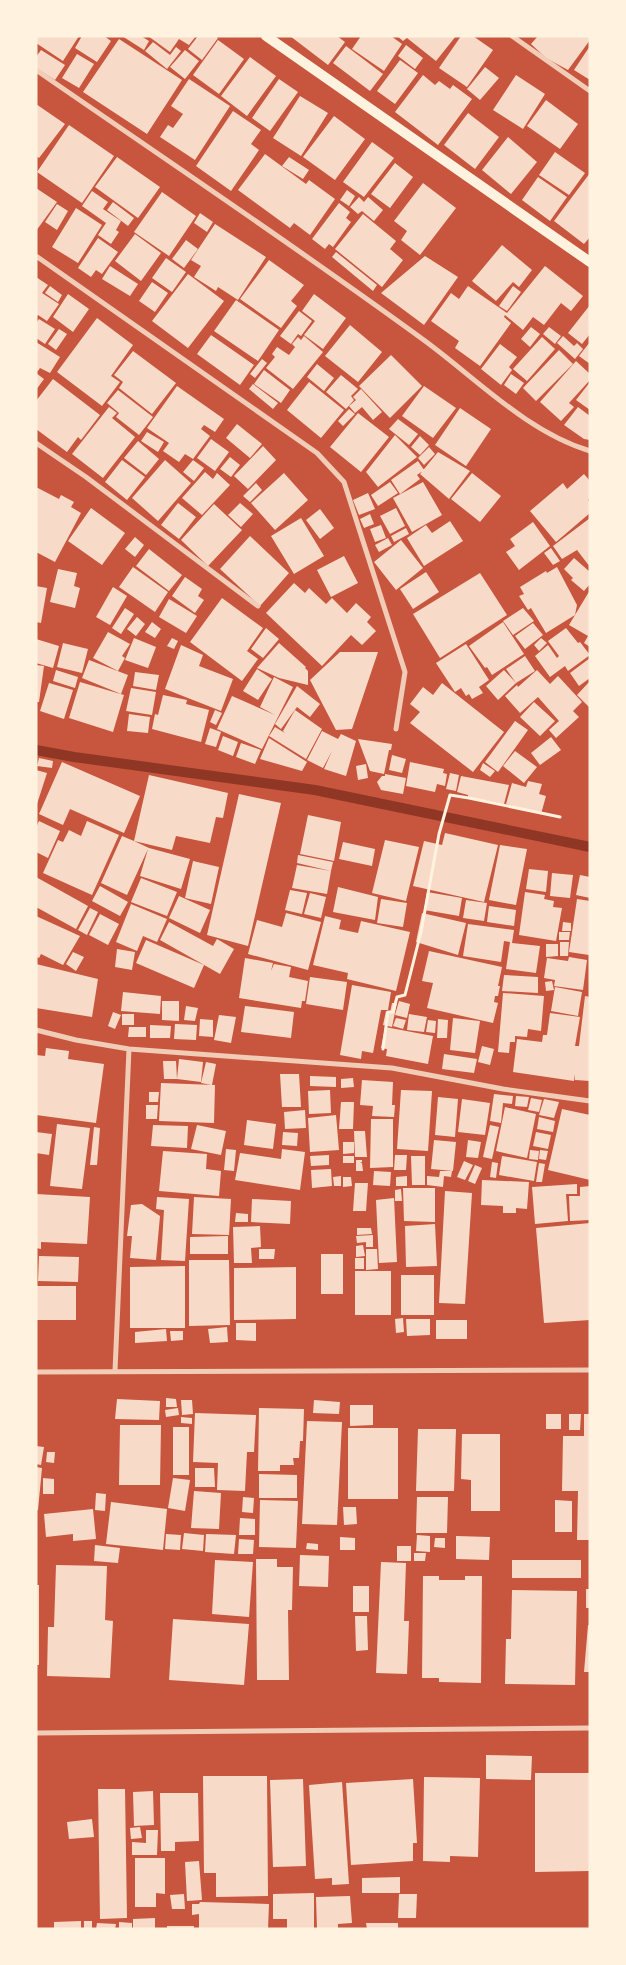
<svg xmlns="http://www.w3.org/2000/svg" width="626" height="1965" font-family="'Crimson Pro',serif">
<rect width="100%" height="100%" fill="#c8553d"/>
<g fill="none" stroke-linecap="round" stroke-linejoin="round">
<path stroke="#8f3625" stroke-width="10" d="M36 750 74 757 315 790 590 847"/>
</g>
<path fill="#f7dbc8" d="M36 36H79L63 61 36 43Z
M82 36H104L111 41 97 62 75 48Z
M122 36H141L149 41 144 50Z
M148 36H196L189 45 179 39 170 52Z
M198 36H215L218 38 202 60 188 49Z
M290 36H337L345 42 328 65Z
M361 36H391L402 44 384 71 352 49Z
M397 36H456L436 61 407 38 403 41Z
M461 36H473L493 50 467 87 439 68Z
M538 36H590V40L568 70 546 58 531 44Z
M119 39 182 80 147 134 83 92Z
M218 40 244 59 219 94 193 75Z
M153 42 170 55 176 47 181 51 167 69 145 51Z
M406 45 423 58 415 69 398 56Z
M346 46 383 74 370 91 333 63Z
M590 46V80L574 70Z
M41 50 65 65 55 80 36 68V57Z
M185 50 199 61 185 79 170 67Z
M77 54 94 64 79 88 62 78Z
M250 57 276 76 247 116 221 96Z
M400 60 418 73 395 104 377 91Z
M485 67 499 78 480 100 467 89Z
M423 75 435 85 439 81 450 89 453 85 472 99 438 145 395 112Z
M516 75 545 94 523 129 493 110Z
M189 79 230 106 195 160 160 137 168 125 173 128 183 114 171 106Z
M279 79 298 92 270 131 252 118Z
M300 96 328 113 301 156 273 138Z
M546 100 578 124 560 149 527 126Z
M36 104 65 124 39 158 36 156Z
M233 111 261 130 251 144 259 150 231 191 196 166Z
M468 113 499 137 475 169 444 145Z
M334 116 365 139 335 180 303 157Z
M69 125 114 156 82 203 37 172Z
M508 137 537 162 511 194 482 170Z
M372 142 394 158 364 197 343 182Z
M555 152 585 173 569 195 539 175Z
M265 154 306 184 309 180 335 199 310 235 294 223 290 228 238 190Z
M117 157 160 187 138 218 95 187Z
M289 157 309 170 303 179 282 166Z
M395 163 413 177 390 208 371 194Z
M590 173V237L584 244 554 221Z
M538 177 567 197 550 221 522 200Z
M423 183 456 208 420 255 401 240 407 231 394 221Z
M36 188 57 202 36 231Z
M347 190 355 196 349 206 340 200Z
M92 191 108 202 103 209 121 221 116 230 119 232 111 244 98 235 106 223 82 206Z
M162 192 196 216 169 256 134 232Z
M359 197 364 202 368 197 383 210 374 221 362 211 358 214 350 207Z
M113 202 134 218 128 226 107 210Z
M339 203 350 212 346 218 351 222 333 247 329 244 325 249 312 239Z
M57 204 68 211 57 230 45 222Z
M76 208 102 225 78 263 52 247Z
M200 213 213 222 207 232 194 223Z
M363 214 396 241 390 249 403 260 382 287 335 249Z
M215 224 266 257 238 300 218 287 216 291 194 277 201 266 191 260Z
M135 234 161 253 141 281 115 261Z
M98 238 118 252 102 274 96 270 91 277 78 268Z
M186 240 198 249 184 268 172 259Z
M502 245 532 270 519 287 513 282 496 301 472 281Z
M336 252 377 285 373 291 332 257Z
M425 256 458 277 424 325 381 293Z
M166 258 186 272 172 292 152 278Z
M269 260 304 285 291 301 297 306 281 328 240 299Z
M110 266 138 284 130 296 102 279Z
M545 266 583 296 571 311 561 303 544 325 533 317 523 330 505 315 504 317 511 323 480 366 455 348 459 341 431 321 451 293 459 299 468 286 507 313Z
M188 274 224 301 188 348 152 321Z
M36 277 48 285 42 293 59 304 47 321 38 315 36 317Z
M152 282 168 293 155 312 139 301Z
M50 286 62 295 58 302 45 293Z
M513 286 521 292 507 311 499 306Z
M68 294 89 309 73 332 53 317Z
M314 294 346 318 323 349 304 335 315 321 302 311Z
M236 300 279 330 258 361 214 331Z
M590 305V334L582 344 568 333Z
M299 311 312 321 301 336 298 334 291 344 280 336Z
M97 318 133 345 111 376 120 382 102 406 57 372Z
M39 319 55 329 45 344 36 338V323Z
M350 325 382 352 358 382 325 356Z
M531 327 540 334 530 347 521 339Z
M549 327 561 336 555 344 543 334Z
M59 329 67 334 56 350 48 344Z
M211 335 254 365 240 385 197 354Z
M304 336 323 352 293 389 266 368 275 357 272 354 277 347 289 355 295 347 292 344 298 337 301 340Z
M563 336 574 346 577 343 583 349 575 359 557 343Z
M542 337 555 349 527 381 513 369Z
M36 342 60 357 50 373 40 368 38 371 36 370Z
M590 342V364L579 356Z
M500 344 517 357 509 367 512 370 501 385 481 369Z
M559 350 573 364 536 401 523 388Z
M133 351 176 383 152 414 119 388 123 382 114 375Z
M391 355 422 386 390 418 359 386Z
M262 359 267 363 255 378 250 374Z
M576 361 590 374V380L569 403 574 407 561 421 540 402Z
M317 364 334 378 324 391 307 377Z
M264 370 290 390 281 403 254 384Z
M36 373 44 379 36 390Z
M511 374 524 383 516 394 504 385Z
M341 375 358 389 351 396 354 400 346 409 326 392Z
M53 379 100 415 81 440 78 437 67 452 36 429V401Z
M309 382 344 410 321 438 287 410Z
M590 382V410L576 400Z
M253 384 278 403 273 409 249 389Z
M177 386 224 419 215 432 204 425 201 429 210 436 193 459 185 454 179 462 163 451 169 443 147 428Z
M424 386 456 408 433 438 402 416Z
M361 389 382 412 373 420 362 407 355 413 349 406 356 400 353 397Z
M118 390 153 417 139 435 116 417 119 413 107 403Z
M109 407 117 413 112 418 135 437 103 478 72 454Z
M578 407 590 416V440L584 439 564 425Z
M460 408 491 429 466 466 435 445Z
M349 409 355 414 343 426 338 421Z
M358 413 389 437 361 472 330 447Z
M398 419 418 434 409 445 389 429Z
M237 424 262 444 250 458 226 438Z
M147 432 164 442 158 452 141 441Z
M395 435 417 457 378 487 366 472Z
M420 436 429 445 420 455 411 447Z
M211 439 229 452 215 471 197 458Z
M138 441 159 459 146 475 124 458Z
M263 446 276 460 248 489 234 476Z
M429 447 435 454 424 465 418 458Z
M438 452 470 471 449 499 420 474Z
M230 457 240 465 231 477 220 469Z
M122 460 145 477 127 500 105 482Z
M165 460 191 483 158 521 132 498Z
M193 460 204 468 194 481 183 472Z
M418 461 424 470 417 475 420 479 400 494 391 480Z
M205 472 213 479 217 473 230 485 202 515 182 498Z
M284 473 308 500 275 530 251 503Z
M472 473 501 496 480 522 451 499Z
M584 474 590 481V498L588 500 590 502V513L556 542 530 511 563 483 567 489Z
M390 482 398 493 378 506 371 495Z
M423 482 442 515 412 532 393 498Z
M256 483 262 490 250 502 243 496Z
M36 487 59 499 61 495 74 502 71 507 81 513 55 562 36 552Z
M368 493 375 509 359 515 353 500Z
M178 503 196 517 179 539 161 525Z
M240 503 253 514 241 527 228 515Z
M214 504 242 530 208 566 181 540Z
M91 508 125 533 102 565 68 541Z
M396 508 405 526 390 534 380 516Z
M320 509 334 528 320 539 306 520Z
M370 514 374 524 364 528 360 519Z
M301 518 324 556 294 574 271 536Z
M590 518V567L577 550 562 559 553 546Z
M450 521 463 541 424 566 407 538 426 525 432 533Z
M533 522 550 546 519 570 506 552 515 546 510 539Z
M381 525 386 538 375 542 370 529Z
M406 528 409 534 394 542 391 536Z
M250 536 289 573 260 606 220 569Z
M135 537 144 545 135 557 125 549Z
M388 538 392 545 379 552 375 545Z
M401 540 423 568 396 590 374 562Z
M551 548 560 561 553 565 544 553Z
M149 549 182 575 169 591 136 566Z
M344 556 358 583 331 597 317 570Z
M574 558 590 572V584L584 591 571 580 573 578 564 569Z
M133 567 168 592 155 612 119 587Z
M557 567 577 605 575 615 546 633 531 608 528 610 519 596 524 594 520 587 546 571 547 573Z
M58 569 77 573 74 586 80 588 75 608 50 602Z
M426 572 439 592 413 609 400 589Z
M480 573 507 615 440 658 413 614Z
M185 577 202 589 198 596 204 600 195 613 172 596Z
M294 583 305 593 309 588 326 604 332 598 347 613 356 603 371 617 367 622 376 631 362 645 351 635 322 666 266 613Z
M36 586 47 588 41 623 36 622Z
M113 587 127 596 110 625 96 617Z
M590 590V647L584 643 588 636 569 625Z
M222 598 263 628 247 651 258 659 242 681 190 642Z
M169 599 197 616 186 633 159 617Z
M125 608 134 614 121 634 112 628Z
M523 608 534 621 513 635 503 621Z
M137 617 145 624 136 636 127 629Z
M152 622 161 629 155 638 145 632Z
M503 622 524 654 492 675 487 667 485 668 469 646Z
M533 623 543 635 525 649 515 636Z
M266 628 279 639 263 658 251 649Z
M566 628 578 643 580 642 590 655 568 671 565 666 550 677 535 656 548 645 557 658 559 656 548 641Z
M108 632 130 644 122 656 125 658 118 671 93 658Z
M134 638 156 647 148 668 125 660Z
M172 638 178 641 174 649 167 646Z
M541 638 547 643 539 651 534 645Z
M36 639 59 646 53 668 36 663Z
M63 643 88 649 82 673 57 667Z
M279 643 306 667 305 668 308 671V685L279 678 257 668Z
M466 644 489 680 479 687 483 693 472 699 469 694 466 696 461 688 455 692 436 663Z
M181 645 203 655 199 666 233 679 221 711 165 689Z
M340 652H378L352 729 336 730 310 680Z
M525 656 535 671 516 683 506 669Z
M590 658V678L579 686 570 673Z
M89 660 128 675 121 694 82 678Z
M36 665 44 666 39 702H36Z
M257 669 272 679 258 700 243 691Z
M56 670 78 677 75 688 53 681Z
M504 670 516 683 498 700 486 686Z
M537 670 550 684 558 676 582 702 573 711 579 717 556 738 549 730 559 721 538 697 520 713 505 696 517 685 518 687Z
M135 672 159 675 156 690 133 686Z
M274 677 293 687 262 749 217 729 232 696 275 715 260 707Z
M590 681V708L577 695Z
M80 682 124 695 113 732 69 718Z
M49 683 73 690 64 719 40 711Z
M442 683 504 732 473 772 410 723 420 712 410 704 423 687 433 695Z
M297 686 320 704 310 717 297 707 281 729 275 724Z
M131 688 156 692 152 715 126 711Z
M163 695 187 700 186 704 209 710 201 742 152 729 155 714 158 715Z
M534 702 555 721 540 736 520 717Z
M215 710 222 713 216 725 210 722Z
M295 710 322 729 306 759 269 736 275 727 285 733 283 731Z
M129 714 150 717 148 733 127 731Z
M515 721 528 730 498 772 485 762Z
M210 728 221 732 216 747 205 744Z
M322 731 338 739 341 734 356 741 346 776 324 769 332 751 323 768 307 760Z
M223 736 238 742 233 756 218 750Z
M551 737 561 750 540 765 531 753Z
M269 738 307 762 302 771 260 759Z
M358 739 392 744 391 750H389L384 774 370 771Z
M241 743 261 750 255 764 236 757Z
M515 751 537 767 524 783 503 766Z
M392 755 406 759 402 773 389 770Z
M39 758 53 761 52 768 37 766Z
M62 762 140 796 124 833 70 809 63 825 39 814Z
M410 762 444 769 443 773 447 774 445 786 437 784 435 792 406 786Z
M483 763 495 771 490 777 480 770Z
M366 764 368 778 358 780 356 766Z
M36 770 47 773 37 804H36Z
M450 773 459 775 456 791 446 789Z
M385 774 406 778 403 794 381 790 377 782 382 776H385Z
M149 775 228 793 223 818 216 817 210 843 176 836 172 850 134 841 149 848 190 859 181 889 140 876 148 849 127 895 101 883 122 836 134 841Z
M461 776 509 785 504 804 468 797V795L457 792Z
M528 781 542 784 539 794 546 796 541 814 506 804 512 783 526 787Z
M239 794 281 803 248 946 207 935Z
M308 815 341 822 334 861 300 854Z
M39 821 60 831 48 858 36 852V828Z
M87 821 119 835 92 895 43 873 58 840 63 842 69 830 81 836Z
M445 833 498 845 484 902 413 886 424 841 442 845Z
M385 840 419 847 406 901 372 893Z
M343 842 375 849 372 866 339 859Z
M500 845 527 849 516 905 489 900Z
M298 855 333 862 331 871 297 863Z
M193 861 219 867 211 904 185 898Z
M297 865 331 871 327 894 292 888Z
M529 869 548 871 546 892 526 889Z
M552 873 573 875 570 898 550 896Z
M580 875 590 877V898L576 895Z
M36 877 88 906 76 929 36 907Z
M141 878 177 892 167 916 131 902Z
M100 886 128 902 120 916 92 901Z
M338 887 378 897 375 920 333 912Z
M290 890 307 893 302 914 285 910Z
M427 892 462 898 459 916 424 910Z
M525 892 545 895 544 899 554 901 553 907 562 908 556 941 519 935Z
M310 893 326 897 321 918 304 914Z
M179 896 210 910 200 933 169 918Z
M381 899 407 903 403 927 377 923Z
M577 899 590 901 589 955 569 952Z
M466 900 487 903 484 921 463 918Z
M131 904 167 919 157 942 143 936 137 951 116 942Z
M489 906 516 910 514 926 487 922Z
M90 908 98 912 87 935 78 930Z
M286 913 321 922 308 970 248 954 257 920 282 927Z
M422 913 466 923 458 955 416 942Z
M100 914 119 924 108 945 89 935Z
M36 916 80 936 63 965 41 954 39 958 36 957Z
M325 916 341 920 339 929 358 933 361 921 410 932 396 991 347 979 348 973 313 965Z
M169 922 213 946 217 939 234 949 220 974 160 940Z
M563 922 571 923V931H562Z
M468 924 514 930 512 943 540 946 536 973 506 969 510 942 504 941 501 962 463 956Z
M559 932H570L569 940H559Z
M146 940 204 965 194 988 136 963Z
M560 942H569L568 956H560Z
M546 944H558V956L546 957Z
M117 949 135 952 132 970 115 967Z
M429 951 502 967 498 986H500L498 996H495L494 1002 498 1003 493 1023 427 1008 433 983 422 981Z
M73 952 84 957 76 971 66 964Z
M569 957 587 960 583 990 554 986 555 980 544 978 547 958 568 961Z
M245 958 273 963 271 971 274 964 291 967 289 977 308 981 305 1001H302L301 1008 239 998Z
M36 964 98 979 92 1017 36 1008Z
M504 975 538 977V993L502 991Z
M310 977 347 982 343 1010 306 1004Z
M552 981 554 990 546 991 545 982Z
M352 985 391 992 388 1010H381L373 1053 362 1051 361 1059 340 1055Z
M555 987 582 992 578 1016 551 1011Z
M123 992 161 996 160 1014 121 1011Z
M503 993 544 996 541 1031 528 1029 527 1037 515 1036V1042H510L509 1053 498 1052Z
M585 996 590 997V1081L575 1080V1074L574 1081 513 1072 517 1039 542 1042 543 1035H547L550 1013 580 1017 575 1046H579Z
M162 1001H179V1021L162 1020Z
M399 1001 410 1004 407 1018 395 1015Z
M392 1003H397L392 1027 383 1025 386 1011 390 1013Z
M186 1006 198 1008 195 1021 184 1020Z
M245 1006 294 1012 291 1038 241 1032Z
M113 1012 121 1015 115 1029 108 1026Z
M122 1014H134V1025H122Z
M409 1014 427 1017 424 1032 407 1030Z
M219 1015 236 1017 231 1043 214 1040Z
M396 1018 406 1020 403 1029 393 1026Z
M453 1018 480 1021 475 1053 450 1050Z
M200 1019 213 1020V1037L199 1036Z
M438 1019 448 1020 447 1038H437Z
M428 1020 436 1021 435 1033 426 1032Z
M175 1024 197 1025 196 1040 174 1039Z
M150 1025 171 1026 170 1038H150Z
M129 1027H146V1037H128Z
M385 1027 433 1036 428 1064 386 1056 387 1049 381 1048Z
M482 1046 494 1049 490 1065 478 1062Z
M46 1048 69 1051 68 1059 104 1064 96 1123 36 1115V1055L45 1056Z
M444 1054 477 1059 474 1073 442 1069Z
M179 1059 203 1062 201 1082 177 1079Z
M163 1061H176L177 1079H164Z
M206 1062 216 1064 212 1085 201 1083Z
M280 1074H299L301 1107H282Z
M310 1076 336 1077V1087L310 1086Z
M353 1078 354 1087 341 1088V1079Z
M362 1080 393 1082 392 1105H395L394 1117 372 1116 373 1106 360 1105Z
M161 1083 215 1085 214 1123 159 1121Z
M330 1090 331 1113 309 1114 308 1091Z
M401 1090 432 1091 428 1151 397 1149Z
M149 1092H159L158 1102H149Z
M494 1094 513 1096 512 1104 503 1103 501 1123 490 1121Z
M516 1096 529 1097 527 1107 515 1106Z
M438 1097 458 1099 455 1137 435 1135Z
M531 1098 542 1100 539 1112 528 1110Z
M462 1099 490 1103 485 1135 458 1132Z
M544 1099 559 1102 554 1118 539 1115Z
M341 1102H354L353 1129H339Z
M146 1105H158L157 1119H146Z
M505 1107 536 1114 527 1158 496 1151Z
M562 1109 590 1115V1180L548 1170Z
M305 1110 306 1128 285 1129 284 1112Z
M336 1115 339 1150 310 1152 308 1118Z
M539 1117 555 1121 553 1132 537 1129Z
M371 1119H393V1167L370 1168Z
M247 1120 276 1124 273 1149 244 1145Z
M57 1124 90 1128 82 1189 50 1186Z
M153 1125 188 1126 187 1148 151 1146Z
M197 1125 226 1131 221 1155 191 1149Z
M490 1125 499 1127 492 1159 483 1157Z
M94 1127 100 1128 97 1165H90Z
M354 1131H365L367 1157H355Z
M36 1132 52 1134 49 1155 36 1153Z
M283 1132 298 1133 297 1146 282 1145Z
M536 1132 551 1135 548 1149 533 1146Z
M434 1140 456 1142 453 1171 431 1169Z
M468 1140 481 1142 478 1158 466 1157Z
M343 1142H354V1153L343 1154Z
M226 1149 236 1150 234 1171 224 1170Z
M282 1149 305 1152 300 1190 235 1180 240 1153 281 1159Z
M530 1150 539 1151 538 1160 529 1159Z
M540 1150 548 1151 546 1160 539 1159Z
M163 1151 207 1154 206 1169 221 1171 219 1196 159 1191Z
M329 1155V1165L311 1166 310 1156Z
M395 1155H407L406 1170H394Z
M343 1156H354V1163H343Z
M411 1156H425V1185H412Z
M502 1156 537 1162 534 1181 499 1175Z
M356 1160H362V1162L360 1163H362L363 1171H356Z
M464 1161 473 1165 465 1180 457 1177Z
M492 1162 498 1163 496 1178 490 1177Z
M539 1163 545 1164 542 1182H536Z
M475 1165 482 1168 475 1184 468 1181Z
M331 1169 332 1186 312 1188 311 1170Z
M374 1171 391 1172 390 1186 373 1185Z
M440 1171H452L451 1177 444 1176 443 1187 427 1185V1176L439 1177Z
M341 1176V1186H334L333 1177Z
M407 1176V1186H396V1177Z
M343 1177H351L352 1186 343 1187Z
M482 1180 529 1182 527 1209 516 1208V1213H503V1206L481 1205Z
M355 1183H368L366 1211H353Z
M577 1184V1194H566L568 1221 535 1224 532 1187Z
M590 1186V1220L570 1221 569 1196H580V1187Z
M403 1188H435V1222L404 1221Z
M401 1189 402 1201H395V1190Z
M445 1191 472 1193 465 1304 439 1303Z
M36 1194 90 1197 87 1244 41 1242V1249L36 1248Z
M157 1197 189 1199 185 1261 161 1260 164 1210 156 1209Z
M194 1197 231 1199 229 1235 192 1234Z
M394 1198 397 1262 379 1263 376 1200Z
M252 1199 291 1201 290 1224 251 1222Z
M142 1204 160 1216 156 1260 130 1258 132 1236H127L131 1205Z
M236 1213 248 1214V1222H235Z
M590 1223V1320L544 1323 536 1228Z
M435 1224 437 1266 406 1267 405 1226Z
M260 1226 261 1247 251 1248 252 1263H234L233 1227Z
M357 1228H371L372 1234 357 1235Z
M373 1235V1247H366V1242L357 1243 356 1236Z
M228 1236V1254H190V1237Z
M363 1245 365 1256 356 1257V1246Z
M259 1249H275L274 1259H259Z
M366 1249H377L378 1269 366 1270Z
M321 1254H343V1294H321Z
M39 1256 79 1257 78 1282 38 1281Z
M355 1258H364V1269H355Z
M189 1260H229L230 1325 189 1326Z
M185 1266V1328H130V1267Z
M296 1267V1319L234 1320V1268Z
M355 1271H391V1315H355Z
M401 1275H434V1315H401Z
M37 1286H76V1320H37Z
M403 1318 404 1332 396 1333 395 1319Z
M406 1319H430V1335L407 1336Z
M436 1320H467V1339H436Z
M236 1323H256V1341L236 1340Z
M227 1327 228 1342 210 1343 208 1329Z
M166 1329 167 1341 135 1343V1332Z
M170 1331H183V1340L171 1341Z
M166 1398 176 1399 177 1407H166Z
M117 1399 160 1401 159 1420 115 1419Z
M181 1400H192L193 1414 182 1415Z
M314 1400 340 1402 339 1414 313 1413Z
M350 1405H373V1425L350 1426Z
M178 1408 179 1415 166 1417 165 1410Z
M259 1408 304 1409 303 1441H300L299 1458H293L294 1465H280V1471H258Z
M195 1413 256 1415 254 1452H247L245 1491 217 1490 218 1463 193 1462Z
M546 1414H561V1429H546Z
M569 1414H581L580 1430H569Z
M584 1414H590V1540H577L578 1491H562L563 1436H584Z
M181 1417 192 1418V1424L181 1423Z
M307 1421 342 1422 337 1525 302 1524Z
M120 1425H161L160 1485H119Z
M173 1427H189V1475H173Z
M348 1428H398V1499H348Z
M418 1429H456L454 1491H416Z
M462 1434H500V1511H471V1480L461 1479Z
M36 1446 44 1447 41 1465 36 1464Z
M47 1452H55L54 1463 46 1462Z
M36 1467 42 1468 38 1510H36Z
M195 1468H214L215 1487H195Z
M259 1474 297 1475V1498H259Z
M43 1478 54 1479V1494H43Z
M173 1478 190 1480 185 1511 168 1508Z
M194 1491 221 1493 219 1529 191 1528Z
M96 1493 106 1494 105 1511 95 1510Z
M243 1497 254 1498 253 1513 242 1512Z
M417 1497H448L447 1533H416Z
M260 1500 298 1501 296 1548 259 1547Z
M555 1500 572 1501V1532H555Z
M111 1502 167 1509 163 1550 106 1544Z
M343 1507H356L357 1524 344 1525Z
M93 1509 96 1539 73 1541V1534L46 1537 44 1514Z
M240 1518 255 1519V1535H239Z
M184 1533 204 1535 203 1551 182 1549Z
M166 1534 181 1535 180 1550 165 1549Z
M206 1534 236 1535 234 1554 205 1552Z
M417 1535 430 1536V1552L416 1551Z
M456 1536 490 1537 489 1560 456 1559Z
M340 1537 355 1538V1550H340Z
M435 1538H445V1548L434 1547Z
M239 1539 254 1540 253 1554H238Z
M307 1543 318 1544V1550L306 1549Z
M95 1545 120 1548 118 1563 94 1561Z
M397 1546H411V1561H397Z
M414 1553H426L425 1561H414Z
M300 1555 329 1556 328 1587 299 1586Z
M256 1559H277V1567H293L292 1610H288L289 1680H257Z
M215 1560 253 1562 249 1617 212 1614Z
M512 1560H581V1578H512Z
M381 1562 406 1563 404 1621H409L407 1674 376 1673Z
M56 1565 107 1566 105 1620 113 1621 110 1678 47 1676 48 1627H54Z
M423 1576H439V1580H465V1576H482L481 1683 439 1682V1678H422Z
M36 1585H39V1665H36Z
M353 1586H369V1612H353Z
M586 1589H590V1608H586Z
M512 1590 577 1591 575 1685 505 1684 506 1639H511Z
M355 1616H367L368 1650 356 1651Z
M173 1619 249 1624 244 1685 169 1680Z
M588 1625H590V1672H584Z
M486 1755 532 1756 531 1780 486 1779Z
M535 1773H590V1871L535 1872Z
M203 1776H267L268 1896 216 1897V1873H204Z
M424 1777 480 1778 478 1857 450 1856V1862L423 1861Z
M303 1779 306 1866 273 1867 270 1780Z
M413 1779 417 1843H413V1861L351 1865 346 1783Z
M342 1782 349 1884 332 1885V1878L315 1879 309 1785Z
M98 1789H125L127 1918 100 1919Z
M153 1791 154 1825 134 1826 133 1792Z
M160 1793H198L199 1841 175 1842V1851H161Z
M92 1819 94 1837 69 1839 67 1822Z
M140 1827 142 1838 131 1839 130 1828Z
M146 1830H158L157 1855H132V1842L146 1843Z
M135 1858H165V1894L156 1893V1907H135Z
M199 1861 202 1900 187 1901 185 1862Z
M400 1877V1893H362V1878Z
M314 1893V1929H287V1919H273V1894Z
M184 1894 185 1909H172L170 1895Z
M399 1894H417L416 1918H398Z
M350 1896 352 1923 338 1924V1929H317L316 1897Z
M200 1902 269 1904 268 1929H199V1914L192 1915V1904H199Z
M155 1918V1929H133V1919Z
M81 1921V1929H54V1922Z
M84 1921H92V1929H84Z
M119 1922 132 1923V1929H119Z
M97 1923 116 1924 115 1929H96Z
M366 1923H398V1929H367Z
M167 1926H194V1929H167Z"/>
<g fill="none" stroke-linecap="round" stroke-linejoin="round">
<path stroke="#fff3e0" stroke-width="3" d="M383 1049 388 1012H393L397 997 405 995 421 932 439 834 450 795 469 798 560 817"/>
<path stroke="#f1ccb7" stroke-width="5" d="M512 36 590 91
M36 70C165 159 295 246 421 338 474 376 526 432 590 451
M36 256 317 453 344 482 405 672 396 729
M36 443 86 477 258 606
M36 1030 76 1040 129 1049 392 1068 503 1089 590 1101
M115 1371 129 1049
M36 1372 590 1370
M36 1733 590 1728"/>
<path stroke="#fff3e0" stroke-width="10" d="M266 36 590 262"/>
</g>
<rect width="626" height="1965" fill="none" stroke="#fff3e0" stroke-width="75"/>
</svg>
